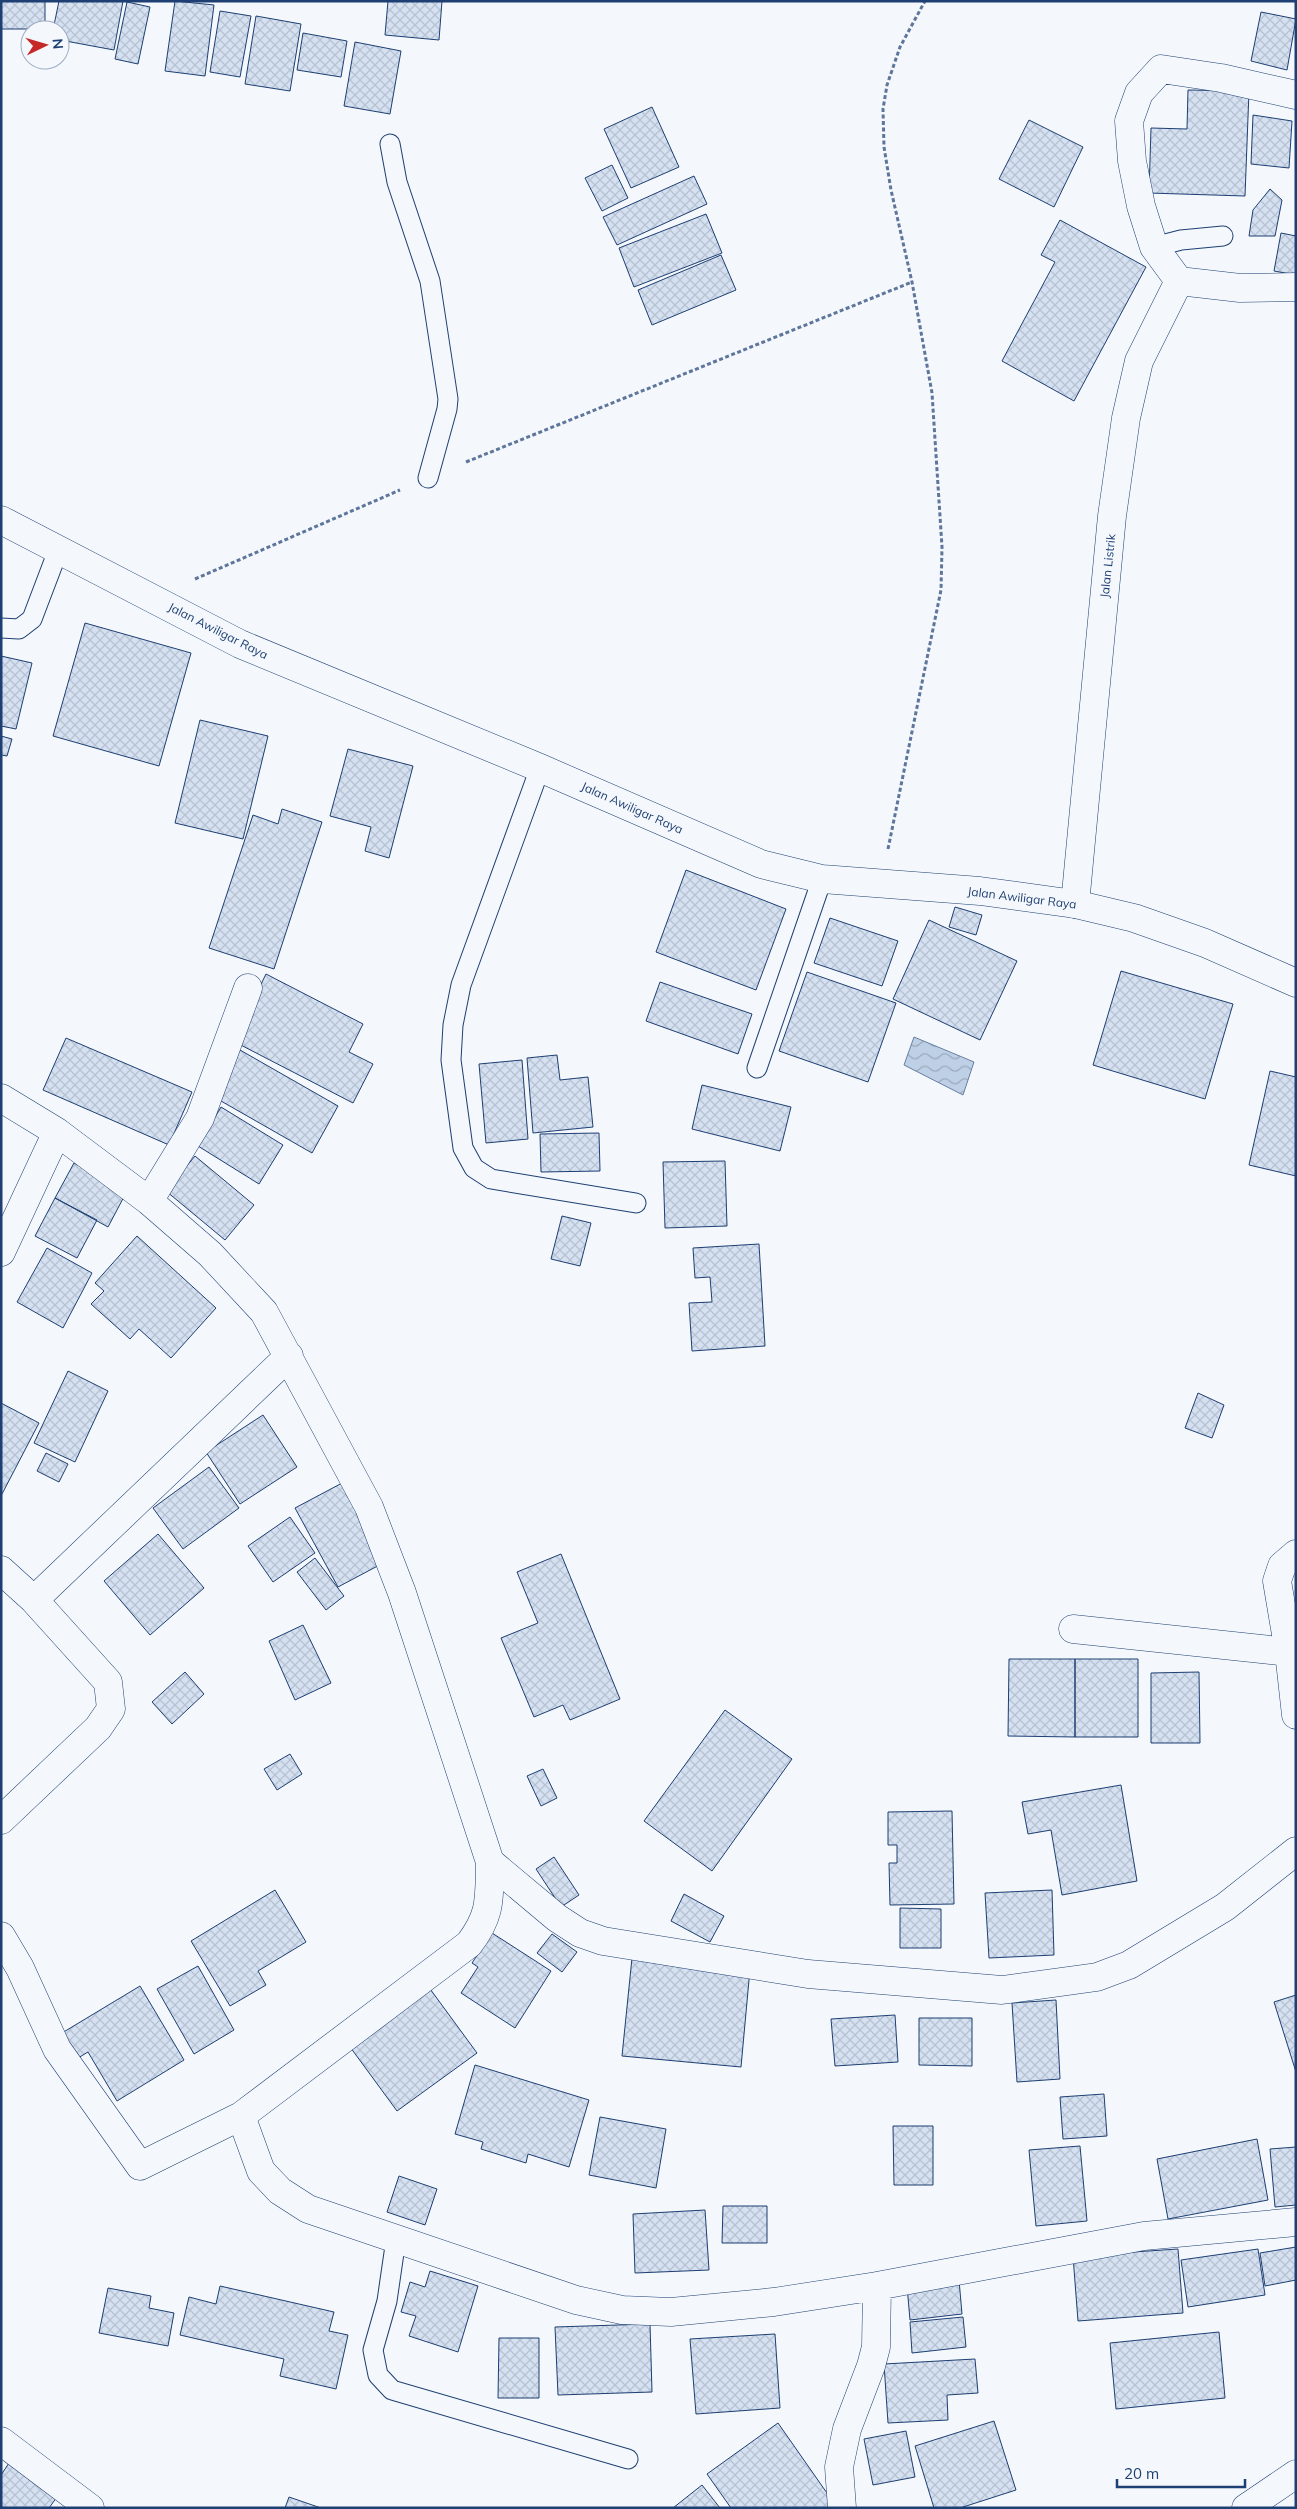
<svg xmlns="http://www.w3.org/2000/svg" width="1297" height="2509" font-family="Mulish,sans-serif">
<defs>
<pattern id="water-waves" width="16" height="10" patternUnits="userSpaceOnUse" patternTransform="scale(1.25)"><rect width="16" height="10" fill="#bed0e5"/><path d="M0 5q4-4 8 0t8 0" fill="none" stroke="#9aaabe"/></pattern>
<pattern id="building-cross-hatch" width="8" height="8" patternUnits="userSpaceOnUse" patternTransform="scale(1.25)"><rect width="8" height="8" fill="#d5e0f0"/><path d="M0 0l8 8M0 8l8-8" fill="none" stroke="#b6c1d1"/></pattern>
</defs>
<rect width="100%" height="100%" fill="#f4f7fb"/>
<path fill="url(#water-waves)" stroke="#687fa3" d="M914 1037 974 1062 963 1095 904 1065Z"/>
<path fill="url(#building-cross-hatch)" stroke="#1d3f73" d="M1 1H45V29H1Z
M59 1H123L114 50 60 40V30H53Z
M175 1 214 5 205 76 165 71Z
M388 1H442L439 40 385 35Z
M127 2 150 7 138 64 115 59Z
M220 11 251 16 240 77 210 72Z
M1261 12 1296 19 1287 70 1251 61Z
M256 16 301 24 290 91 245 84Z
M303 33 347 41 341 77 297 70Z
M355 42 401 51 390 114 344 106Z
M1188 90 1249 91 1245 196 1149 193 1151 128 1187 129Z
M652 107 679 167 631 188 604 129Z
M1253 115 1292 121 1289 168 1251 164Z
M1029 120 1083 147 1054 207 999 179Z
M612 165 628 198 602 211 585 178Z
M694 176 707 204 617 245 603 217Z
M1270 189 1282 200 1275 236H1249L1253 210Z
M706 214 722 253 634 287 619 248Z
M1060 220 1146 267 1074 401 1002 361 1055 262 1041 255Z
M1281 233 1296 236V275L1274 271Z
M721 255 736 290 652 325 638 290Z
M85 623 191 653 159 766 53 736Z
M1 656 32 663 16 729 1 726Z
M200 720 268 736 243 839 175 823Z
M1 736 12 739 7 756 1 755Z
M348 749 413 766 389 858 365 851 371 827 330 816Z
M282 809 322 822 274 969 209 948 253 815 278 824Z
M686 870 786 909 756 990 656 952Z
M955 907 982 915 976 935 949 927Z
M830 918 898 941 882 986 814 963Z
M929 920 1017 961 980 1040 893 999Z
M1121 971 1233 1004 1205 1099 1093 1065Z
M807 972 896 1003 868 1082 779 1051Z
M266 974 363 1024 349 1052 373 1064 353 1103 233 1041Z
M660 982 752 1014 738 1054 646 1021Z
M66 1038 192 1092 169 1145 43 1090Z
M240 1050 338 1106 312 1153 214 1097Z
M557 1055 560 1080 588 1077 593 1127 533 1133 527 1058Z
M522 1060 528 1139 486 1143 479 1064Z
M1270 1071 1296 1077V1176L1249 1165Z
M702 1085 791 1107 780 1151 692 1129Z
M221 1107 283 1145 259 1184 198 1146Z
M599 1133 600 1171 541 1172 540 1134Z
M195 1156 254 1205 225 1240 166 1191Z
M725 1161 727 1226 665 1228 663 1162Z
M74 1163 127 1191 108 1227 55 1198Z
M55 1198 97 1220 77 1258 35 1236Z
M562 1216 591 1223 580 1266 551 1259Z
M137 1236 216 1308 171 1358 139 1329 130 1339 91 1304 104 1291 95 1283Z
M759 1244 765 1346 692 1351 689 1303 712 1302 710 1277 695 1278 693 1248Z
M47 1248 92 1273 63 1328 17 1302Z
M68 1371 108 1391 75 1462 34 1443Z
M1198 1393 1224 1405 1212 1438 1185 1428Z
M1 1403 39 1423 2 1494H1Z
M263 1415 297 1467 240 1504 206 1452Z
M46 1453 68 1464 59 1482 37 1471Z
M209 1467 239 1508 183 1549 153 1508Z
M344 1482 387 1561 338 1587 295 1508Z
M290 1517 315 1553 273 1582 248 1546Z
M158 1534 204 1588 150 1635 104 1581Z
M561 1554 620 1699 570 1720 563 1705 534 1717 501 1638 538 1623 517 1572Z
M315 1558 344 1596 326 1610 297 1572Z
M303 1625 331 1683 295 1700 269 1641Z
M1009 1659H1075V1737L1008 1736Z
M1075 1659H1138V1737H1075Z
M185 1672 204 1694 172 1724 152 1702Z
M1199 1672 1200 1743H1151V1673Z
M725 1710 792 1759 712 1871 644 1821Z
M290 1754 302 1774 277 1790 264 1769Z
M543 1769 557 1798 541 1806 527 1776Z
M1121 1785 1137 1881 1062 1895 1051 1830 1028 1834 1022 1802Z
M952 1811 954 1904 890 1905 889 1863H897V1845H888V1812Z
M554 1857 579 1895 561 1907 536 1869Z
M275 1890 306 1942 258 1971 266 1985 230 2006 191 1941Z
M1052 1890 1054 1955 989 1958 985 1893Z
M684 1894 724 1916 710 1942 671 1921Z
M900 1908 941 1909V1948H900Z
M492 1933 551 1971 515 2028 461 1993 478 1967 472 1963Z
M552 1934 577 1952 562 1972 537 1953Z
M632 1958 750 1969 741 2067 622 2056Z
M198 1966 234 2030 194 2054 157 1989Z
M425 1982 477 2053 397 2111 345 2040Z
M140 1986 184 2060 117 2101 88 2052 73 2061 57 2036Z
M1296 1995V2072L1274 2002Z
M1056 2000 1060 2079 1017 2082 1012 2003Z
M895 2015 898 2062 835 2066 831 2019Z
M919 2018H972V2066L919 2065Z
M475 2065 589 2100 569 2167 528 2154 526 2163 481 2149 483 2142 455 2134Z
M1104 2094 1107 2136 1063 2139 1060 2097Z
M600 2117 666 2129 656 2188 589 2175Z
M893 2126H933V2185H894Z
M1257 2139 1268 2200 1168 2219 1157 2159Z
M1080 2146 1087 2221 1036 2226 1029 2150Z
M1296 2147V2205L1275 2207 1270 2149Z
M399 2176 437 2189 425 2225 387 2212Z
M723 2206H767V2243H722Z
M705 2210 709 2270 635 2273 633 2214Z
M1296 2247V2280L1265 2286 1260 2253Z
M1178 2249 1183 2313 1078 2321 1073 2256Z
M1258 2249 1265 2295 1188 2307 1181 2260Z
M430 2271 478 2286 458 2352 409 2336 416 2316 401 2312 410 2282 425 2287Z
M959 2280 962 2314 910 2320 907 2286Z
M220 2286 334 2312 329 2331 348 2335 336 2389 280 2376 284 2359 180 2335 189 2297 216 2304Z
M108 2288 151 2296 149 2308 174 2313 168 2346 99 2333Z
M963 2317 966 2347 912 2353 910 2322Z
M650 2324 652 2392 558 2395 555 2327Z
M1219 2332 1225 2398 1116 2409 1110 2343Z
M775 2334 780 2408 696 2414 690 2339Z
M499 2338H539V2398H498Z
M975 2359 978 2393 947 2395 948 2420 888 2423 884 2364Z
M994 2421 1016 2490 960 2508H934L915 2446Z
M778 2423 836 2506 834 2508H731L707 2474Z
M906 2431 915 2477 873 2485 864 2439Z
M13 2457 62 2490 49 2508H4L1 2506V2475Z
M702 2485 720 2508H673Z
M289 2497 321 2508H285Z"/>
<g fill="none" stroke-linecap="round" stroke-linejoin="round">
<g stroke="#1d3f73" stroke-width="21">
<path id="service" d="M390 144 397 182 430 281 448 399 447 409 428 478
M1154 247 1181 240 1223 236
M1 628 19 629 32 619 59 548
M540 768 461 985 453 1025 451 1060 463 1148 474 1168 491 1179 636 1203
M757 1068 822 879
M396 2239 387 2301 373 2350 378 2375 392 2390 628 2459"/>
</g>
<g stroke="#1d3f73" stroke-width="29">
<path id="minor" d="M1179 281 1240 288 1296 287
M1075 904 1112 516 1126 418 1139 361 1179 281 1154 247 1141 206 1132 161 1129 121 1139 93 1161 69 1221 78 1296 95
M1 1098 57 1132 149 1201 210 1254 264 1312 369 1507 402 1593 490 1862 557 1918 580 1933 603 1941 808 1974 1002 1990 1097 1977 1129 1965 1225 1907 1296 1851
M149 1201 200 1118 248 988
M1 1252 57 1132
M1296 1554 1282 1566 1277 1581 1289 1652 1296 1715
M1 1570 34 1600 108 1682 111 1709 98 1728 1 1820
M34 1600 289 1356
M1073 1629 1289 1652
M1 1936 20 1968 57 2049 140 2166 241 2116 469 1944C492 1914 489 1898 490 1862
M241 2116 261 2171 280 2191 308 2209 576 2300 622 2310 671 2312 774 2302 877 2286 1144 2236 1296 2222
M1 2441 90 2508
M842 2508 839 2467 847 2429 871 2366 876 2347 877 2286
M1246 2508 1296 2474"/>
</g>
<g stroke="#1d3f73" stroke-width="29">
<path id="tertiary" d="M1 520 240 644 540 768 761 864 822 879 980 891 1075 904 1134 918 1205 943 1296 983"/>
</g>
<path stroke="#5e769c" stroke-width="3" stroke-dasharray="4 2.5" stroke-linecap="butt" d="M466 462 912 282
M195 579 400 490
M888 849 941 590 942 547 932 393 912 282 891 190 884 147 883 109 887 85 900 47 925 1"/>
<use href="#service" stroke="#f4f7fb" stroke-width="19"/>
<use href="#minor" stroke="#f4f7fb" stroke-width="28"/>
<use href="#tertiary" stroke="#f4f7fb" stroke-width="28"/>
</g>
<g text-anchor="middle" stroke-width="4" stroke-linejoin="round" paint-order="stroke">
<g font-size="12" fill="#1d3f73" stroke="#f4f7fb">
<text transform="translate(1108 566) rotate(-84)" y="4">Jalan Listrik</text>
<text transform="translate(218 631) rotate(27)" y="4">Jalan Awiligar Raya</text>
<text transform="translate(632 808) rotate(24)" y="4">Jalan Awiligar Raya</text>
<text transform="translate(1022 898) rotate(7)" y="4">Jalan Awiligar Raya</text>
</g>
</g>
<rect width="1297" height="2509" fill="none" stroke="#1d3f73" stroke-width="5"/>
<g transform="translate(45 45) rotate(85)"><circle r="24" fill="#f4f7fb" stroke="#9eadc5"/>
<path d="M0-4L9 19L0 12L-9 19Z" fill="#c62828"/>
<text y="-8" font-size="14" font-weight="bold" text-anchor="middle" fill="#1d3f73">N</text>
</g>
<path d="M1117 2479v8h128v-8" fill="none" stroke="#1d3f73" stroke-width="2.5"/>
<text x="1124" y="2479" font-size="15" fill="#1d3f73" stroke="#f4f7fb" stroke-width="4" paint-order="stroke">20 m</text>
</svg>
